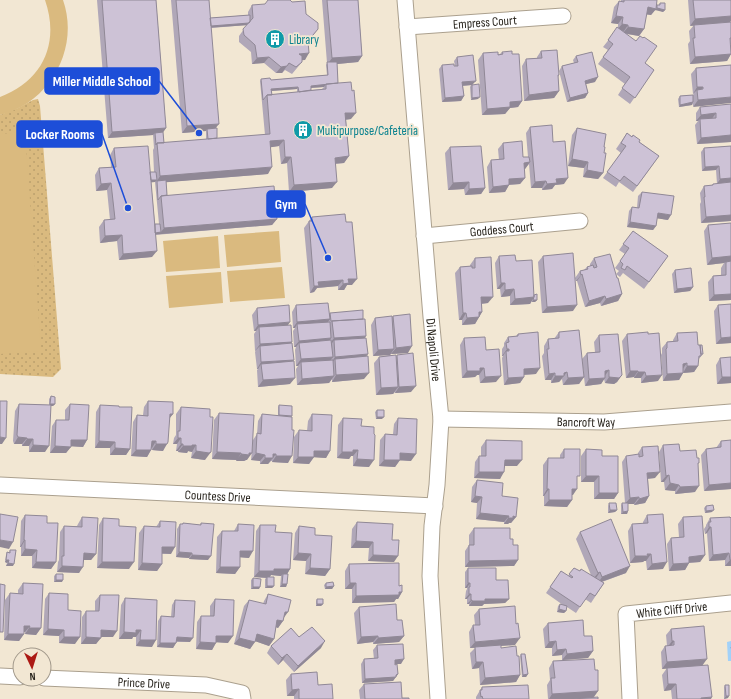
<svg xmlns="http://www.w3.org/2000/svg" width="731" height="699" font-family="'Sofia Sans Condensed',sans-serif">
<defs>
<pattern id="grass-dots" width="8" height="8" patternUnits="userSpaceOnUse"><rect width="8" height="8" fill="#daba7f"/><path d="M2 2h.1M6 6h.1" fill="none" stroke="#bba06d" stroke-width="1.8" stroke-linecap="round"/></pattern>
<pattern id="water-ripples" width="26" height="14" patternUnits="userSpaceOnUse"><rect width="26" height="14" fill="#a2d1f8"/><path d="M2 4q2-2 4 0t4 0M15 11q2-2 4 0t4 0" fill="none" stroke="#8cb3d4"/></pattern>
</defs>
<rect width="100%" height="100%" fill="#f2e7d3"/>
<path fill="url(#grass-dots)" d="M38 99 40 106 61 369 53 377 0 374V115L18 108 33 100Z"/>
<path fill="#daba7f" d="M45 0H63C80 48 50 103 0 115V97C43 81 60 43 45 0Z
M25 132 41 351 0 354V134Z
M279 231 281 262 227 267 224 235Z
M218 236 220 268 166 272 163 241Z
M282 267 285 298 230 302 227 271Z
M221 272 223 303 169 308 166 276Z"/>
<path fill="url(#water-ripples)" d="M731 641V661H728L727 642Z"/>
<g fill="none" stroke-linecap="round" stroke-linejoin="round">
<g stroke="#aba08e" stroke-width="17">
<g id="minor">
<path id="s1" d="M405 0 431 317 441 419 437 485 432 526 430 576 438 699"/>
<path id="s2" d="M407 27 563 16"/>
<path id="s3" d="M424 236 580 221"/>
<path id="s4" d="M441 419 604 422 731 412"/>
<path id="s5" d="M0 485 435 506"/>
<path d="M0 676 20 677"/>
<path id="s6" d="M44 678 206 685 242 693 243 699"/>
<path id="s7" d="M630 699 626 614 731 603"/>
</g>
</g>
<use href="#minor" stroke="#fff" stroke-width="15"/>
</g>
<path fill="#b0a7b8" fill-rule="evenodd" d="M97 0H156L166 128 163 132 164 143 206 139V131L182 133 171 0H209L210 18 248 15V12L252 5 306 14 318 29 308 42 305 60H302V62L292 74 285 70 282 73H276L264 63 252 64 251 52 239 42V36L247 25 211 28 216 128 217 138 265 135 260 81 261 79 271 80 327 75 326 65 327 63 322 0H358L362 56 358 62 337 64 338 83 351 119 346 120 349 156 344 163 335 164 332 188 289 192 287 163 281 164 279 146 271 147 268 174 166 182 167 195 277 219 272 225 155 235 152 257 119 260 117 241 100 243 99 227 104 220H110L107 190 96 191 95 175 99 168 111 167 110 155 114 148 150 172H154L153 150 154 148 153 135 108 138ZM324 87 322 89 311 90V88ZM297 89V92L272 95V91ZM151 182H155L159 224H155Z
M621 0H657L656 6 657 5H659L660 3 665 10 663 12 656 9 651 15 646 14 644 29 639 36 626 34 645 63 654 70 630 104 618 95 625 84 598 64 608 50 603 47 618 28V24L611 23 614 7 619 1H621Z
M688 0H731L730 22H731V44H730L731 54 727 61 690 64 688 44 690 41 689 31 694 25 690 26Z
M541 51 559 75 558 77 559 91 554 98 524 101 522 66 526 59 537 58V57Z
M502 52 522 101 518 107 510 108 505 114 482 115 478 60 483 53 500 54Z
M576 56 595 82 586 84 588 93 585 98 567 102 559 71 562 66 574 63 573 60Z
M457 57 473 85 478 99 471 100 470 87 471 85 463 86 464 96 461 101 442 102 439 69 442 65 455 66 454 61Z
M731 65 693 107V103L692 105 679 107 678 99 680 96 693 95 694 93 693 94 691 74 696 68Z
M731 104V142L697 144 695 125 698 121H696V113L700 107Z
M530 127 553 142 564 184 555 185 552 189 542 190V188H531L529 164 525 169H524L525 178 520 184 509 185 505 192 489 193 487 167 491 160H499L498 149 503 143 523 157H528L526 133Z
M577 128 604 147V153L603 173 598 179 583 177 584 168 568 166 572 135Z
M627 133 659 156 633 192 619 182 616 187 603 178 621 153 616 149Z
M731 146V221L701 223 700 204 701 202 700 193 704 186 712 185 713 184H717L716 170 702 171 701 152 704 148Z
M450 147 485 188 481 194 465 195 464 189 448 190 445 153Z
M642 192 668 220 657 218 656 226 653 230 627 227 629 211 632 207 637 208 638 196Z
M312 217 352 285H347L344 290H338V286L317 288 314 292 310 293 304 228Z
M731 223V300L709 301 708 282 713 276 721 275V268L724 263 707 265 704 231 708 225Z
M633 231 668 256 644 289 623 273 620 277 616 274 619 271 615 268 625 254 619 250Z
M499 256 516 261 537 300 535 302H532V301L530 304 510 305V296L501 297 500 289H497L495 263Z
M543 256 573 311 542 313 538 262Z
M475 258 488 303 482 304V312L475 324 462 325V320H459L455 273 460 267 470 266V265Z
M594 258 617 278 622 294 618 301 601 306 600 303 585 307 577 281H576L575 278 580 271 584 270 587 267 590 266V264Z
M675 270 693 287 690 291 674 293 672 274Z
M731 304V343L716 344 714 311 718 305Z
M296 305 329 314 330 313 365 338 366 356 364 379 332 382V379L329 383 297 385 296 369 298 366H296L295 350 296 347H294L293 331 295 328H293L292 312Z
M257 308 288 325 291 343 292 362 290 384 258 387 257 370 258 369H257L255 352 256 350 255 351 254 334 256 331H254L252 315Z
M393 316 408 353 391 354 390 355 396 357 397 355 411 392 395 393V392L393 394 376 395 374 363 379 357 389 355 373 356 371 325 375 318 392 317Z
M559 332 584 377 579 384 563 385 562 379 559 382 551 383V380H545L542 356 544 353V346L548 339H554Z
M677 333 698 345 703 354 698 360V366L694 372 683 373 679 380 663 381 661 355 662 353V348L667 342 673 341V340Z
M518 334 536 374 524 375V377L520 383 504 385 502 358 503 356H502V349L504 346V343L508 337 516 336Z
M627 334 658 381 641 383V378H634V377L626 378 622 341Z
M599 335 622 375 617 382 614 384 605 383 604 379 601 384 585 386 582 359 587 353 595 352 594 342Z
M464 338 486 350 496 382 480 383 479 375H477L475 377 462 378 460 345Z
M720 358 731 383 717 384 716 365Z
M51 396 55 404 53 406H51L45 452H29V446H22V444H14L13 441 15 411 19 404 49 405V399Z
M148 401 173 414 169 419 163 451 152 450 151 448V450L147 457 131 456 133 422 137 415H143L144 407Z
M70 404 87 440 83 447 71 446 66 453H50L52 426 56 420H65V410Z
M100 405 130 449 126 455H110V448H95L96 412Z
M279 405 292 416 291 417 288 463 272 462V461H271L268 464H260V461L251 460 253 440 257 434 258 421 262 414 278 416V407Z
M181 407 205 460 191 458 192 452 188 451 187 453 178 452V451H176L177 444H173L174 438 176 435V414Z
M377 410 382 419H376L375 412Z
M219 413 247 460H246L244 461H236L237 460 212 459 214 420Z
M312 414 330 451 326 458 314 457 309 464 293 463 294 437 299 430 307 431 308 421Z
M343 418 361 426 374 434 369 467 353 466V456H351L349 459 337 458 338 425Z
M398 418 411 461 400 460 395 467 379 466 380 440 385 434H393L394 424Z
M486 440 517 466H505L500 479 474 478 475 462 479 456H481V447Z
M721 441 731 489 704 491 701 455 706 449 716 448Z
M663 445 680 451 698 466 695 492 675 494V491L665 490 664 482H661L659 452Z
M642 447 655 478 648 479 649 496 645 503 634 505V504H628V511L627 514H621V505L622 503H625L622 462 626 456 638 455V453Z
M564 449 573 495H572V500L567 507 544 506V496H543V465L548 458H560V455Z
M586 449 602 456 618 493 614 499H594V482H581V456Z
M477 480 502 496 516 517 511 523H509L508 524H504V522L476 519 477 503 471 502 472 487Z
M609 503 617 510 615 512 608 513V506Z
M706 506 712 512 705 513 704 508Z
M25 515 47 523 56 562 51 569 32 568V556H21V547H20L21 521Z
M647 515 663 569 647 570 646 561H644L643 562 630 563 628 531 632 524H643V522Z
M82 517 96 554 91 560H84L79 573 57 572 58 562 59 560 60 532 64 526H77L78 524Z
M683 517 705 555 700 562 689 563 685 570 669 571 667 544 671 538 679 537 678 524Z
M731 517V566H725V560L709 561 707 533 705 534 704 529 706 526V525L710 518Z
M103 518 119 526 129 569 97 568 99 525Z
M160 521 171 554H162V564L157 571 138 570 139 533 144 526 156 527Z
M357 522 392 540 394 562 368 561 369 548H351L352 529Z
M183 523 200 525 201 523 208 560 189 559V558L176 557 177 529 180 524H182Z
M238 524 249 558 240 557V567L235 574 216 573 217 537 222 531H234Z
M260 525 275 532 290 569 287 574V584L286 587H280L281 576 271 575 270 577 274 586 272 588H265V579L266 578 254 577 256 531Z
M299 526 315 535 330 569 325 576 305 574 306 561 293 560 295 533Z
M474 528 510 539 518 560 514 566 465 567V551L469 545V535Z
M580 532 626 573 602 582 604 583 591 603 585 599 576 613 567 607 566 611 564 613 557 612 558 606 560 604 563 605 546 593 561 571 568 576 574 568 579 571 591 575 576 539Z
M10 550 13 566H6L7 563 5 562 6 555 7 552 9 553Z
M349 564 399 586 402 592 398 599H396L394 602 352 603V589H345V571Z
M468 568 496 580 509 599 505 603 484 604 482 606H469V604H467V599H465L466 591 467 589V588H465V572Z
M56 574 62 582H54V576Z
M253 578 259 589H251V580Z
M23 583 41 628 36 635 25 634V632H24V634L19 641 4 640 5 600 10 593 18 594V590Z
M326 583 334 586 332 589H325L324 585Z
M49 593 68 610 75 644 59 643V636L43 635 45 599Z
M268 594 284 619 278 628 276 627 274 639 269 646 255 641 250 649 234 644 244 606 249 600 263 604 264 601Z
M100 595 113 637H101L96 644H81L82 617 86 611H95V601Z
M125 598 152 647 136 646V637H133L132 639H119L121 605Z
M215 599 228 643 216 642 212 650 196 649 197 622 201 616H210V606Z
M317 599 323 604 321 606H316V601Z
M175 600 190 642H177L176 643 173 648 157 647 158 621 161 616 171 617 172 605Z
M359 607 397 620 404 636 399 642 373 644V642L357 644 354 613Z
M479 609 515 645 501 646V648L517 656 520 675 516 682 480 685 479 668 472 669 470 653 475 648H470L469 632 473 625H475L474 615Z
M548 623 584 636 593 651 588 658 562 660V655L552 656V648H545L543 629Z
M671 629 702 665 711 699H672L671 690 664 691 662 675 667 668 662 669 661 652 665 646H667L666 635Z
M377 645 401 664H395L398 674 393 681 362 683 361 664 364 659H374L373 650Z
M271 646 321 648 294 672 283 660 278 665 267 653Z
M521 654 528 674 526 677H522L520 656Z
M553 661 595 670 598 691 594 697 598 699H548L547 685 550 680 549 668Z
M291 674 318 685 333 699H294V696H287L286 680Z
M364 684 402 698 409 699H360L359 690Z
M725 685 728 698 724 699V687Z
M482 687 529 699H476V697Z"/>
<path fill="#908896" d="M648 7 656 9 651 15 643 14Z
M657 8 665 10 663 12 655 10Z
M616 16 623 17 618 24 611 23Z
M731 16V21L730 22 690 26 695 19Z
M250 22 249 25 206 28 207 26Z
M622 24 628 25 624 31 617 30Z
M628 27 644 29 639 36 623 33Z
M309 53 305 60 294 61 299 54Z
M731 54 727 61 690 64 695 57Z
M362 56 358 62 327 65 332 58Z
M269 57 264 63 252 64 257 58Z
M289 63 282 73H276L281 67Z
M598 77 595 82 582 85 585 81Z
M476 81 472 85 459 86 462 82Z
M326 84 324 87 309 88 311 86Z
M298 87 297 89 270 91 271 89Z
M697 87H703L699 93 697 90 693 94Z
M559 91 554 98 524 101 529 95Z
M588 93 585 98 567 102 570 98Z
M464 96 461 101 442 102 445 98Z
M480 97 478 99 471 100 472 98Z
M731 97V103L693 107 698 100Z
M522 101 518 107 510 108 505 114 482 115 487 109 510 102Z
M693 102 692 105 679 107 680 105Z
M345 113H356L351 119 340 120Z
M716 113 711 120 700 119 698 121H696L701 115Z
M219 124 214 130 207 129 206 131 182 133 187 126Z
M166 128 162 134 155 133 153 135 108 138 112 132Z
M731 135V142L697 144 701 138Z
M284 140 279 146 266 148 270 141Z
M349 156 344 163 330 164 335 158Z
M285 157H291L287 163 281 164Z
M572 159 588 162 584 168 568 166Z
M530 162 525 169H519L524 163Z
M719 166 716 170 702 171 705 167Z
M272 167 268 174 157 183V181L160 176Z
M587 170 603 173 598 179 583 177Z
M525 178 520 184 504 185 509 179Z
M568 178 564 184 555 185 552 189 542 190 547 184 556 179Z
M731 178V182L717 184 720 179Z
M148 180H157L155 182 146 183Z
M546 181 542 188H531L535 182Z
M337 182 332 188 289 192 294 185Z
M469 182 464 189 448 190 453 183Z
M111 183 107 190 96 191 101 184Z
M509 185 505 192 489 193 493 187Z
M485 188 481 194 465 195 469 189Z
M658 213 671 215 668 220 655 218Z
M731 215V221L701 223 706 217Z
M277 219 272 225 150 235 152 233 161 232 164 228Z
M630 222 656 226 653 230 627 227Z
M122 235 117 241 100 243 105 236Z
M157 251 152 257 119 260 123 254Z
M731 256V263L726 262 724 263 707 265 712 258Z
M582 274 577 281H576L581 275Z
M348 279H357L352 285H347L344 290H338L343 284Z
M343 280 338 286 317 288 314 292 310 293 314 286 318 282Z
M501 283H505L500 289H497Z
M693 287 690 291 674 293 677 289Z
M514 289 510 296 501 297 505 290Z
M622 294 618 301 601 306 606 299Z
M731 294V300L709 301 714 295Z
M605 296 600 303 585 307 589 301Z
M481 297H493L488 303 477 304Z
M534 297 530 304 510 305 515 299Z
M533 300H537L535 302H532Z
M577 305 573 311 542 313 547 307Z
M479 312H482L475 324 462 325 467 318Z
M463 313H466L462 320H459Z
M330 319 325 326 297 324 295 328H293L297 322Z
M290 322 286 328 259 327 256 331H254L258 325Z
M366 336 362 342 334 340 331 345H329L334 338Z
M731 337V343L716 344 721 338Z
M331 338 327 345 299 343 296 347H294L299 341Z
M292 342 288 348 260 346 255 351 260 344Z
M412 346 408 353 391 354 396 348Z
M394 349 390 355 373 356 378 350Z
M507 349H509L507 353 506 351 503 356H502Z
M368 354 363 361 335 359 332 363H331L335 357Z
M333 357 328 363 301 362 298 366H296L301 359Z
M294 360 289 366 261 364 258 369H257L261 362Z
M687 363 682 370 683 364Z
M687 366H698L694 372 683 373Z
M480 368H484L479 375H477L475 377 462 378 467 371Z
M540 368 536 374 519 375 524 369Z
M609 370 604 377 605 371Z
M630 371H638L634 377 626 378Z
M567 372 559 382 551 383 555 376Z
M638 372H645L641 378H634Z
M369 373 364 379 332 382 336 375Z
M555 373 551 380H545L549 374Z
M683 373 679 380 663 381 667 374Z
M622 375 617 382 614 384 605 383 609 377Z
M662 375 658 381 641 383 646 376Z
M334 376 329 383 297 385 302 379Z
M501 376 496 382 480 383 485 377Z
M524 377 520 383 504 385 508 378Z
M584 377 579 384 563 385 568 378Z
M722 377H731V383L717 384Z
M295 378 290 384 258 387 263 380Z
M605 378 601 384 585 386 589 379Z
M416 386 411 392 395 393 399 387Z
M398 387 393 394 376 395 381 388Z
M50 404H55L53 406H49Z
M170 414H173L168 420Z
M377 417H384L382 419H376Z
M0 437 6 438 2 444H0Z
M18 437 27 438 22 444H14Z
M178 438H181L177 444H173Z
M27 439H33L29 446H22Z
M71 440H87L83 447 66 446Z
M99 441 115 442 110 448H95Z
M152 441H156L152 448 147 447Z
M156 444H167L163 451 152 450Z
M181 444H183L178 451H176Z
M33 445 49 446 45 452H29Z
M192 445H196L192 452 188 451 187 453 178 452 183 446Z
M55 446 71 447 66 453H50Z
M115 448 130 449 126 455H110Z
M136 450H151L147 457 131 456Z
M353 450H358L353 456H351L349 459 337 458 342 452Z
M196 451 211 452 205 460 191 458Z
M314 451H330L326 458 310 457Z
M217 452 241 453 237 460 212 459Z
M249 453H252L247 460H246L244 461H236L241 454Z
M256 453 265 455 260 461 251 460Z
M400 453 416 454 411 461 395 460Z
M273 454H276L268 464H260L265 458Z
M276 456H292L288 463 272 462Z
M298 457H314L309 464 293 463Z
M357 459 374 460 369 467 353 466Z
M384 460H400L395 467 379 466Z
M505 460H522L517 466H500Z
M479 472H504L500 479 474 478Z
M660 472 655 478 643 479 647 473Z
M669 475 664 482H661L666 476Z
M586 476H599L594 482H581Z
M670 483 679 485 675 491 665 490Z
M731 483V489L704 491 709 485Z
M699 486 695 492 675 494 680 487Z
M547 489H549L544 496H543Z
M572 489H577L573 495H567Z
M599 493H618L614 499H594Z
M475 496 482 497 477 503 471 502Z
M649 496 645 503 634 505 639 499Z
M639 497 634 504H625L630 498Z
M549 500H572L567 507 544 506Z
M610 510H617L615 512 608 513Z
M714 510 712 512 705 513 706 511Z
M628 511 627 514H621L623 512Z
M480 513 509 516 504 522 476 519Z
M513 516 516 517 511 523H509L508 524H504L508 518Z
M709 527H711L707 533 705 534Z
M0 540 13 542 9 549 0 547Z
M24 540H25L21 547H20Z
M356 541 373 542 369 548H351Z
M162 547H175L171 554 158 553Z
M25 549 37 550 32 556H21Z
M240 551H253L249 558 236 557Z
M179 552 192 553 189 558 176 557Z
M84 553 96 554 91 560H79Z
M298 553 311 554 306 561 293 560Z
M729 553 725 560 709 561 713 555Z
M651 554 646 561H644L643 562 630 563 635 556Z
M192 555 211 556 208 560 189 559Z
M373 555 398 556 394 562 368 561Z
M705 555 700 562 684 563 689 557Z
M6 560H9L7 563 5 562Z
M518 560 514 566 465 567 469 561Z
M730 560H731V566H725Z
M36 562H56L51 569 32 568Z
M102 562H134L129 569 97 568Z
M667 562 663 569 647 570 652 564Z
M8 563 14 564 13 566H6Z
M142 563 162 564 157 571 138 570Z
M689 563 685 570 669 571 673 564Z
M62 566 83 567 79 573 57 572Z
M630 566 626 573 598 583 602 577Z
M220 567H240L235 574 216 573Z
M310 568 330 569 325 576 305 574Z
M274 569H290L286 576 283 574 281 576 271 575 269 578 254 577 259 571Z
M600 572 596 578 593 579 598 573Z
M56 580H63L62 582H54Z
M350 583H356L352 589H345Z
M468 583H470L467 588H465Z
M282 584H287L286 587H280Z
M267 586H274L272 588H265Z
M334 586 332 589H325L326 587Z
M253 587H260L259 589H251Z
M399 592H402L398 599H396L394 602 352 603 356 596Z
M469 594H471L467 599H465Z
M485 599H509L505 603 484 604 482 606H469L472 601Z
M471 600H472L469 604H467Z
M317 604H323L321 606H316Z
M559 609 566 611 564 613 557 612Z
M285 612H288L283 619Z
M277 620 283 621 278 628 273 626Z
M24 626H30L25 632H20Z
M29 628H41L36 635 25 634Z
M48 629 64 630 59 636 43 635Z
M101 630 117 631 113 637H96Z
M136 630H141L136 637H133L132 639H119L124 632Z
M8 634H24L19 641 4 640Z
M257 634 274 639 269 646 252 640Z
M216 636H233L228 643 212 642Z
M378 636 373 642 357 644 361 637Z
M404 636 399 642 373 644 378 638Z
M64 637H80L75 644 59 643Z
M86 637 101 638 96 644H81Z
M177 637 193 638 190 642 174 641Z
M239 638 255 642 250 649 234 644Z
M520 638 515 645 470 648 475 642Z
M140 640H156L152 647 136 646Z
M325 641 321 648 294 672 298 666Z
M556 641 552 648H545L549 642Z
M672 641H674L670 648H667Z
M200 642 216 643 212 650 196 649Z
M160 643H176L173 648 157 647Z
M566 649 562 655 552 656 557 650Z
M593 651 588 658 562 660 567 654Z
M287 654 283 660 278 665 282 658Z
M404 659 401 664H392L395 660Z
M707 659 702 666 662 669 667 662Z
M476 662H483L479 668 472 669Z
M398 674 393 681 362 683 365 679Z
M528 674 526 677H522L523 675Z
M520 675 516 682 480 685 485 678Z
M668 684H676L671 690 664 691Z
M299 689 294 696H287L292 690Z
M598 691 593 698 575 699H549L552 694Z
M726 696H729L728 698 724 699Z
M712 697 711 699H700L701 698Z"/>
<path fill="#cdc2d6" stroke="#908896" d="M102 0H156L166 128 112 132Z
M176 0H209L219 124 187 126Z
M268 0H290L292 2 305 1 306 14 318 23V29L308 41 309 53 299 54 302 56V62L296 67 289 63 287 66 281 67 269 57 257 58 255 45 244 35 243 29 253 18 252 5 265 4Z
M327 0H358L362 56 332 58Z
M624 0H657L656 9 648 7 644 29 628 27V25L622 24 623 17 616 16 619 1 624 2Z
M693 0H731V16L695 19Z
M660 3H665V10L657 8V5H660Z
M250 15V22L249 23 211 26 210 18Z
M731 22V38H730L731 54 695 57 693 38H695L694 25Z
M617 27 636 41 640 36 643 38 644 37 657 46 645 63 654 70 635 98 622 88 630 77 603 57 613 44 608 40Z
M557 50 559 75H558L559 91 529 95 526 59 542 58 541 51Z
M512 51V54H519L522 101 510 102V107L487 109 483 53 498 52V55L503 54 502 52Z
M592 52 598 77 585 81 588 93 570 98 562 66 578 62 576 56Z
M473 55 476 81 462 82 464 96 445 98 442 65 454 64V66H458L457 57Z
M327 62H337L338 83 311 86V90L299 92 298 87 271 89 272 95H267L263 100 261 79 270 78 271 80 328 75Z
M731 65V97L698 100 697 90 703 89V87H697L696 68Z
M351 82 352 91 354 90 356 113H345L349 156 335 158 337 182 294 185 291 157H285L284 140 270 141 272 167 160 176 157 143 270 134 267 95 326 89V84Z
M479 84 480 97 472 98V85Z
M693 95V102L680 105V96Z
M731 104V135L701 138 700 119 716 118V113L701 115 700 107Z
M552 125 553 142 565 141 568 178 556 179 557 183 547 184 546 181 535 182 530 127Z
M217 128V138L208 139 207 129Z
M577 128 606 134 604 147H605L604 153H606L603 173 587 170 588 162 572 159Z
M163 132 164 143H157L156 145 155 133Z
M627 133 632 137 633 135 640 140 639 142 659 156 637 186 624 176 620 181 607 172 626 146 621 143Z
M522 141 523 157H529L530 162 524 163 525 178 509 179V185L493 187 491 160 504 159 503 143Z
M148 146 157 251 123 254 122 235 105 236 104 220 115 219 111 183 101 184 99 168 116 167 114 148Z
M481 146 485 188 469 189V182L453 183 450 147Z
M731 146V178L720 179 719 166 705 167 704 148Z
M150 172H156L157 180H151Z
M166 180 167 195 161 196 158 200 157 181Z
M731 182V215L706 217 704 197H705L704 186 713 185V184Z
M274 186 277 219 164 228 161 196Z
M642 192 674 196 671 215 658 213 656 226 630 222 632 207 639 208Z
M345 214 346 222H352L357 279H348L349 283 343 284V280L318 282 319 286H314L309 221H312V217Z
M731 223V256L712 258 708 225Z
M155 224H160L161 232 155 233Z
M633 231 668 256 649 282 627 266 625 270 621 268 623 264 620 261 629 248 623 244Z
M573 253 577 305 547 307 543 256Z
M610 254 617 278H618L622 294 606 299 605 296 589 301 582 274 581 275 580 271 588 269 587 267 593 265 594 268 597 267 594 258Z
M515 255 516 261 532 260 534 297 515 299 514 289 505 290V283H501L499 256Z
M491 257 493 297H481L482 312H479V317L467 318 466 313H463L460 267 472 266V268H475V258Z
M731 261V294L714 295 713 276 726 275V262Z
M691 268 693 287 677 289 675 270Z
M537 294V300H533L534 297V295Z
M328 303 330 319 297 322 296 305Z
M731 304V337L721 338 718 305Z
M289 305 290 322 258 325 257 308Z
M363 310V319L331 321 330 313Z
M410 314 412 346 396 348 393 316Z
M392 316 394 349 378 350 375 318Z
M365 319 366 336 334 338 332 321Z
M330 322 331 338 299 341 297 324Z
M291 325 292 342 260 344 259 327Z
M579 330 584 377 568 378 567 372 564 373V376H555V373L549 374 547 349H549L548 339 559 338V332Z
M538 332 540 368 524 369V377L508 378 506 351H509V349H507L506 343 509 342 508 337 518 336V334Z
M648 332V334L659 333 662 375 646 376 645 372H638V371H630L627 334Z
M697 332 698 345H700L701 356H699L698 366H687V363L683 364V373L667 374 666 349 667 348V342L678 341 677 333Z
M618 334 622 375 619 378 609 377V370L605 371V378L589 379 587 353 600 352 599 335Z
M485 337 486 350 499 349 501 376 485 377 484 368H480V371H467L464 338Z
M366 338 368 354 335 357 334 340Z
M331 340 333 357 301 359 299 343Z
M292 343 294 360 261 362 260 346Z
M700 345H702L703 354H701Z
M413 353 416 386 399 387 397 355Z
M396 355 398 387 381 388 379 357Z
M368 356 369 373 336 375 335 359Z
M731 357V377H722L720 358Z
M333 360 334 376 302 379 301 362Z
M294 361 295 378 263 380 261 364Z
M51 396 55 397V404H50Z
M0 401H7L6 438 0 437Z
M148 401 173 402V414H170L168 442 167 444H156V441H152L151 450H136L137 415 148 416Z
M19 404 51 405 49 446 33 445V439H27V438L18 437 17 435Z
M70 404 89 405 87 440H71V447L55 446 56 420H69Z
M100 405 119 406V407H132L130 449 115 448V442L99 441Z
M279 405 292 406V416L279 415Z
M181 407 210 409V417H213L211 452 209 453 196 451V445H192V446H183V444H181V438H178V431H180Z
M377 410H384V417H377Z
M219 413 254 415 252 453H249V455L241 454V453L217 452Z
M262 414 292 417V430H294L292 456H276V454H273V458H265V455L256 453 257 433 261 434Z
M312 414 332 415 330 451H314V457H298L299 430 312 431Z
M343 418 362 419 361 426 374 427V434L375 435 374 460 357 459 358 450H353V452H342Z
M398 418 417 419 416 454 400 453V460H384L385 434 397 435Z
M486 440 522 441V460H505L504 472H479V456H486Z
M731 440V483L709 485 706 449 721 447V441Z
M679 444 680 451 696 450 697 458H699V463H698L699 486 680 487 679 485 670 483 669 475 666 476 663 445Z
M658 446 660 472 647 473 649 496 639 499V497L630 498 626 456 639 454V457L643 456 642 447Z
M564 449H580V476H577V489H572V500H549V489H547L548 458H564Z
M586 449 602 450V456H618V493H599V476H586Z
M477 480 503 483 502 496 518 498 516 517 513 516V518H508L509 516 480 513 482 497 475 496Z
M609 503H616L617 510H610Z
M622 503H628V511L623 512Z
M713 505 714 510 706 511V506Z
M0 514 18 517 13 542 0 540V542Z
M663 514 667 562 652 564 651 554H647L648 556H635L632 524 648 523 647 515Z
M25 515 47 516V523H58L56 562H36L37 550 25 549V540H24Z
M702 516 705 555 689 557V563L673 564 671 538 684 537 683 517Z
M82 517 98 518 96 554 84 553 83 567 62 566V556H64V526L82 527Z
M730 517V518L731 517V560H730L729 553 713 555 711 527H709V522H711L710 518Z
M103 518 119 519V526L136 527 134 562H102Z
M611 519 630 566 602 577 600 572 598 573 580 532Z
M160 521 176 522 175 547H162V564L142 563 144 526 160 527Z
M357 522 393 524 392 540H399L398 556 373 555V542L356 541Z
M183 523 201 525V523L214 524 211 556 192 555V553L179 552 180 524H183Z
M238 524 254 525 253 551H240V567H220L222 531H238Z
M260 525H276L275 532 292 533 290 569H274V571H259Z
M299 526 315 528V535L332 536 330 569 310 568 311 554 298 553Z
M474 528H510V539H513V545H518V560L469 561V545H474Z
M10 550H16L14 564 8 563 9 560H6L7 552 10 553Z
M399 563V586L402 585V592H399V595L356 596V583H350L349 564Z
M468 568H496V580H508L509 599H485V601H472V600H471V594H469V587H470V583H468Z
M574 568 580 571 581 569 604 583 595 596 590 593 580 607 550 587 561 571 572 578 573 577 569 574Z
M56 574H63V580H56Z
M283 574H288L287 584H282Z
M267 577H274V586H267Z
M253 578 261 579 260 587H253Z
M333 582 334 586 326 587V583Z
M23 583 43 584 41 628H29L30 626H24V634H8L10 593 23 594Z
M0 584 5 585 3 632H0Z
M49 593 68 594V610L81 611 80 637H64V630L48 629Z
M268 594 291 600 288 612H285L283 621 277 620 274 639 257 634 255 642 239 638 249 600 266 604Z
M100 595H119L117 631 101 630V638L86 637V611H99Z
M125 598 157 600 156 640H140L141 630H136V633L124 632Z
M215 599 234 600 233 636H216V643L200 642 201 616H214Z
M317 599H323V604H317Z
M175 600 195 601 193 638 177 637 176 643H160L161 616 174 617Z
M396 604 397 620H402L404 636 378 638V636L361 637 359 607Z
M560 604 567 606 566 611 559 609Z
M515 606 516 624 518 623 520 638 475 642 473 625H480L479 609Z
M583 620 584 636H592L593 651 567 654 566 649 557 650 556 641 549 642 548 623Z
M704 626 707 659 667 662 665 646 674 645V641H672L671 629Z
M312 627 325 641 298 666 287 654 282 658 271 646 291 628 299 637Z
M403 644 404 659 395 660V665L397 664 398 674 396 675V677L365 679 364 659 378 658 377 645Z
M501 645V648L516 646 517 656H519L520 675 485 678 483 662H476L475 647Z
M521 654H525L528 674 523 675Z
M594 659 595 670H598V691L552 694 551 678H555L553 661Z
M708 665 712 697 701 698V699H677L676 684H668L667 668Z
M317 672 318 685 332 684 333 699H299V689L292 690 291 674Z
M401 682 402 698H409V699H365L364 684Z
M528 685 529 699H483L482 696 481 697 480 690H482V687Z
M725 685H729V696H726Z
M598 697V699H573Z"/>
<defs>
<g id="building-disc" transform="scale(1)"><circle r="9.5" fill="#0f9aa8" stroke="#f2e7d3"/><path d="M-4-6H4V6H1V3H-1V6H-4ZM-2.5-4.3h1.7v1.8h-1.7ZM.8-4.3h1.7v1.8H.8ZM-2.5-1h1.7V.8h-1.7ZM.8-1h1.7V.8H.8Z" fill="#fff"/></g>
</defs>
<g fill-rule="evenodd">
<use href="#building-disc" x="275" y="39"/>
<use href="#building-disc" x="303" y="130"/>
</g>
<g text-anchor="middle" stroke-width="3.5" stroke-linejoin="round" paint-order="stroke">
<g font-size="13" fill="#29251e" stroke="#f2e7d3">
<text dy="5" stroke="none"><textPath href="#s2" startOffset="78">Empress Court</textPath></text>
<text dy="5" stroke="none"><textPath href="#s3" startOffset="78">Goddess Court</textPath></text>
<text dy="5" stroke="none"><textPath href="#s1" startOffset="351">Di Napoli Drive</textPath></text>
<text dy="5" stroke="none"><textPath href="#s4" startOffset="145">Bancroft Way</textPath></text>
<text dy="5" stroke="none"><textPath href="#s5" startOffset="218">Countess Drive</textPath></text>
<text dy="5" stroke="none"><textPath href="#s7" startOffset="131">White Cliff Drive</textPath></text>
<text dy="5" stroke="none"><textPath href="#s6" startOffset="100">Prince Drive</textPath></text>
</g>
<g font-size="13" fill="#0d838f" stroke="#f2e7d3" text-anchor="start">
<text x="289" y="44">Library</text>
<text x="317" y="135">Multipurpose/Cafeteria</text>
</g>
</g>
<path fill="none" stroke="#1d4ed8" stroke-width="1.5" d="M199 133L159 81M128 208L102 134M328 258L305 204"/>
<g fill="#1d4ed8" stroke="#f2e7d3" stroke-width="1.5">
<circle cx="199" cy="133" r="4"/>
<circle cx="128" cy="208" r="4"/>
<circle cx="328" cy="258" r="4"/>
</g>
<g fill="#1d4ed8" stroke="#1d4ed8" stroke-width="1.5">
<rect x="45" y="68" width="114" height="26" rx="4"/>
<rect x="17" y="121" width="85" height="26" rx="4"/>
<rect x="267" y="191" width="38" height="26" rx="4"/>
</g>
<g font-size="14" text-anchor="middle" font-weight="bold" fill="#fff">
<text x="102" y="86">Miller Middle School</text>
<text x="60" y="139">Locker Rooms</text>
<text x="286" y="209">Gym</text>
</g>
<g transform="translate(32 667) rotate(176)"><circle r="19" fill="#f2e7d3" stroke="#a2998b"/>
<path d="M0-3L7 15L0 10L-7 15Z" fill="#ac1a14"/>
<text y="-6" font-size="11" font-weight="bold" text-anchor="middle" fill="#29251e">N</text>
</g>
</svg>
